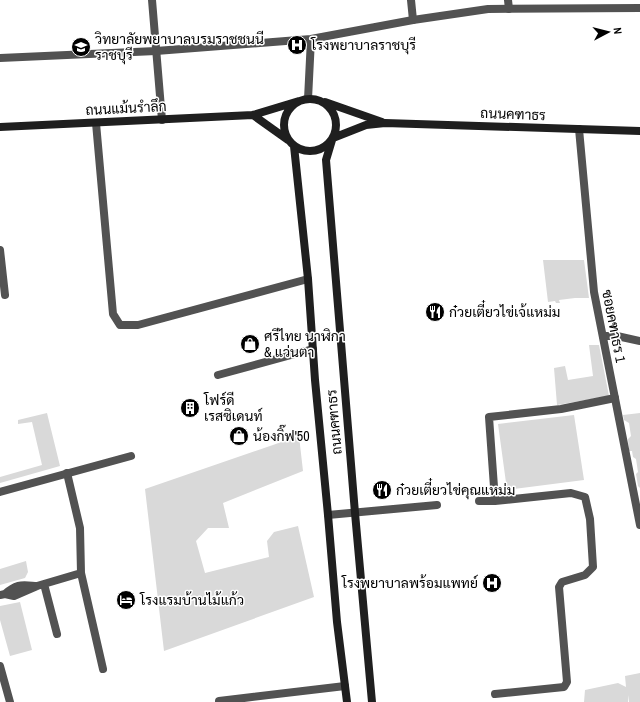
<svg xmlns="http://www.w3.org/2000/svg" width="640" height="702" font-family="'Archivo Narrow',Sarabun,sans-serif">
<rect width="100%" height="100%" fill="#fff"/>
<path fill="#d9d9d9" d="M543 260H584L589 298H575L559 300 560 303H556L555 301 548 302Z
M589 345H599L609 396 557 405 554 368 565 366 568 380 593 376Z
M47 413 60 466 0 483V477L42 465 32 422 18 424V420Z
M640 413V488L638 486 636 474 638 472 636 459 633 457 632 451H629L628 439 631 436 629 423 624 420 623 415Z
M574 415 584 480 507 490 498 424Z
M299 436 303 471 223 503 229 528H208L196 541 205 573 269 557 267 541 274 532 298 526 314 597 164 651 145 489Z
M26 561 28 572 25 578 0 585V569Z
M20 602 32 650 10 656 0 620V606Z
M640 673V702H629L628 695V702H584L585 690 618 683 626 687 625 676Z"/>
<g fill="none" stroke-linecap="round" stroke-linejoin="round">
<path stroke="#525252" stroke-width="8" d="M152 0 162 120
M411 0 413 20
M508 0 509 9
M603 336H617L640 341
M218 375 313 349
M67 473 80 528 81 573
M479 501H495
M328 515 437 505
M44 584 57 634
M5 594C17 583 22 585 37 586
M0 595 5 594 14 596 37 586 81 573 103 669
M495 694 564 687 567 682 559 587 562 582 585 575 593 567 590 519 585 497 571 493 495 501 489 417 561 409 615 398"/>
<path stroke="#525252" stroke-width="8" d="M0 58 156 51 311 39 413 20 488 9 640 8
M308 99 311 39
M96 123 113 314 120 325H138L308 279
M579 129 594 292 640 525
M0 250 5 295
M0 492 131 456
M0 666 10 702
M219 702V701L345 686"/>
<path stroke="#1f1f1f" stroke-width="8" d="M284 125a26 26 0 1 1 52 0a26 26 0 1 1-52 0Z
M325 102 382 122
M253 115 288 140
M0 127 253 115 299 101
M333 138 366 125 385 123 640 131
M332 140 326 160 355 513 372 702
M294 146 308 279 315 380 328 515 337 622 347 702"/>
</g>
<defs>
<g id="hospital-disc" transform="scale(1)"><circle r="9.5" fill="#000" stroke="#fff"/><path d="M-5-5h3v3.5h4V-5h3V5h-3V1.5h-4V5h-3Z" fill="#fff"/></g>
<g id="university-disc" transform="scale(1)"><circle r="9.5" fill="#000" stroke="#fff"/><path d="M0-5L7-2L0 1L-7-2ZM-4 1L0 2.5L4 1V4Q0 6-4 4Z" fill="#fff"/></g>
<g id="restaurant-disc" transform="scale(1)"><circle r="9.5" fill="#000" stroke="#fff"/><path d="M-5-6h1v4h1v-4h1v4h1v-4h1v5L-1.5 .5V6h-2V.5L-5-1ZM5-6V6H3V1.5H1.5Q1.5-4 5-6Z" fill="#fff"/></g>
<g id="shop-disc" transform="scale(1)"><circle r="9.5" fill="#000" stroke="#fff"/><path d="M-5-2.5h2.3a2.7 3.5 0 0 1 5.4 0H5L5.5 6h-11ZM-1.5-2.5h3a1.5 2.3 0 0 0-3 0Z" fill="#fff"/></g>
<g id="building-disc" transform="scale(1)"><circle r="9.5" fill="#000" stroke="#fff"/><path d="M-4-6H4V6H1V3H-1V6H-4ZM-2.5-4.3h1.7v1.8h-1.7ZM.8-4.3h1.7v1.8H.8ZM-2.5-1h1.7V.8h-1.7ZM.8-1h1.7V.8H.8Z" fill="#fff"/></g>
<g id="hotel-disc" transform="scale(1)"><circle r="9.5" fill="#000" stroke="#fff"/><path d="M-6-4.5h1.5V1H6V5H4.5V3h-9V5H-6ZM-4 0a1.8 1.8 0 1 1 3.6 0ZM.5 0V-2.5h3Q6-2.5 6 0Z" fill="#fff"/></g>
</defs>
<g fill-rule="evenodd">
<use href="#hospital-disc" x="297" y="45"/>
<use href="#university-disc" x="81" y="47"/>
<use href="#restaurant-disc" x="435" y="312"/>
<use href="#shop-disc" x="250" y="344"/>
<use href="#building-disc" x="190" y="408"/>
<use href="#shop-disc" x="239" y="436"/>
<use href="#restaurant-disc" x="382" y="490"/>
<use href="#hospital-disc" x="492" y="583"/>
<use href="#hotel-disc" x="126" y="600"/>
</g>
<g text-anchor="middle" stroke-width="3" stroke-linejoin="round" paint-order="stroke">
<g font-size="14" fill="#000" stroke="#fff" text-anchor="start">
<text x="95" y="44">วิทยาลัยพยาบาลบรมราชชนนี<tspan x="95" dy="16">ราชบุรี</tspan></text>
<text x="311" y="50">โรงพยาบาลราชบุรี</text>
<text x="449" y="317">ก๋วยเตี๋ยวไข่เจ้แหม่ม</text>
<text x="264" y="341">ศรีไทย นาฬิกา<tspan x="264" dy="16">&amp; แว่นตา</tspan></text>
<text x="204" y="405">โฟร์ดี<tspan x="204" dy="16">เรสซิเดนท์</tspan></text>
<text x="253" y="441">น้องกิ๊ฟ'50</text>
<text x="396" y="495">ก๋วยเตี๋ยวไข่คุณแหม่ม</text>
<text x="478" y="588" text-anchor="end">โรงพยาบาลพร้อมแพทย์</text>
<text x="140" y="605">โรงแรมบ้านไม้แก้ว</text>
</g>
<g font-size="14" fill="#000" stroke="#fff">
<text transform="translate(126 108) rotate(-3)" y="5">ถนนแม้นรำลึก</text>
<text transform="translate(513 114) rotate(2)" y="5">ถนนคฑาธร</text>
<text transform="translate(614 326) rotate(79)" y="5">ซอยคฑาธร 1</text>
<text transform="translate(334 422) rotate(-95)" y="5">ถนนคฑาธร</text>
</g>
</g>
<g transform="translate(608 32) rotate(83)" stroke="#ffffff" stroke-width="3" paint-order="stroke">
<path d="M0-3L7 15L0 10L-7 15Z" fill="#000000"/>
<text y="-6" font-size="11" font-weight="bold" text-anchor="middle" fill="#000000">N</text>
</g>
</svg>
